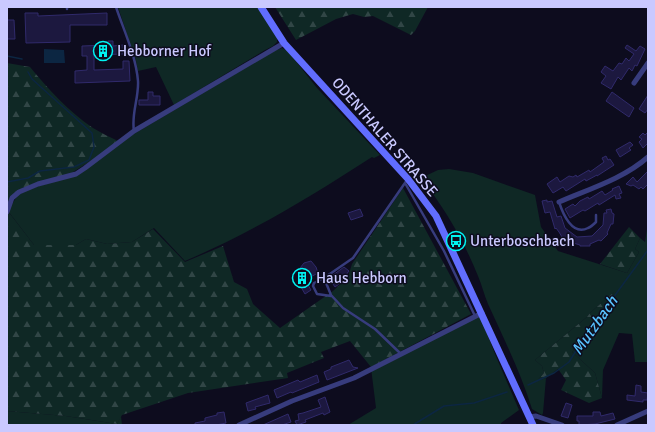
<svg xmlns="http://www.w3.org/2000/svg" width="655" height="432" font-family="Signika,sans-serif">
<defs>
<pattern id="forest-firs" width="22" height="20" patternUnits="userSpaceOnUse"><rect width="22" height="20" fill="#0f2825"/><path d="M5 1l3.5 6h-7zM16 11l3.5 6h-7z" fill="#314646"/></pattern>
</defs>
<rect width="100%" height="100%" fill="#0d0c1e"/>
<path fill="#0f2825" d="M118 7H259L277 37V42L273 46 265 50 174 105 156 67 138 71 136 61Z
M282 48 287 50 317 88 380 155 374 158 372 157C312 196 251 233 185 261L154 228 132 242 107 244 86 239 76 245H34L8 211 17 196 26 190 66 178 127 138 274 51Z
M449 169 473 173 535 195 541 227 558 251 627 273 639 252 635 249 640 238 645 242 648 222V362H635L632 334 619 333 603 370 602 398 595 373 572 352 612 298 614 292 590 313 587 317 535 360 542 366 544 373 537 381 546 378 543 413 542 415 532 409C521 373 504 339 488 304 484 295 482 285 478 276 464 241 444 207 421 178L438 170Z
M480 315 495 354 519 410 501 423V425H348L376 408 371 368Z
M7 411 66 416 117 424 121 416 122 425H7Z"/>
<path fill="url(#forest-firs)" d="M275 7H428L415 31 411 35 373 16 364 17 353 14 336 19 296 40Z
M7 63 30 67C48 89 69 112 93 128 101 133 110 137 118 141L97 157 65 177 15 193 7 210 34 245H76L86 239 107 244 132 242 153 229 185 262 223 246 234 282 247 289 253 304 280 328 333 291 348 277 352 264 403 188 471 314 371 367 350 341 321 352 324 358 287 373 288 378 188 393 122 415 117 424 66 416 7 411Z
M629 227 640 238 635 249 639 252 627 273 600 264Z
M615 291 612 298 572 352 595 373 602 398 589 403 561 390 566 380 558 369 546 378 536 382 544 373 542 366 535 360 587 317 590 313Z"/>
<path fill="#0c2642" d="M44 49 64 50 65 63H44Z"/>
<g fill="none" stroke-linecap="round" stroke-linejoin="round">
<path stroke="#0c2642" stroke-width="1.5" d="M7 56 22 59
M7 182 28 178 40 171 74 167 89 160 94 147 92 133 32 79 28 72
M528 385 554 373 569 362 586 335 648 250
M413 425 444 406 474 403 507 392"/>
</g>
<path fill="#1c183f" stroke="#302a6b" d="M25 13H38V16L107 13V25H70V42L26 43Z
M7 20H14L15 39H7Z
M108 41H113V46L123 45V54L94 55V70L123 69V61H129L130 81 75 83V71L87 70V56H82V46L108 45Z
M627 45 636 51 640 46 645 49 637 66 635 65 632 71 629 68 621 80 618 77 611 89 601 83 606 76 601 72 605 66 613 71 619 63 622 64 626 58 629 61 634 54 625 48Z
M148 92H153V96H160V105H139V100H148Z
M612 92 634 108 629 117 606 101Z
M648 95V109L645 113 639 109Z
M648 132V143L643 148 639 142 642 139 639 137 643 133 645 135Z
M630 142 633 145 629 148 631 150 620 157 616 150Z
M606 156 608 160 610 159 614 165 597 176V175L586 181 585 179 566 191 563 187 553 193 547 184 557 177 560 182 569 176 573 177 576 175 577 177 589 170 590 172 604 162 602 158Z
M648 171V184L643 189 641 187 639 189 633 185 631 186 626 184 633 177 637 182Z
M619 186 622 193 619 194 621 198 616 199 615 195 599 205 598 203 585 211 583 210 570 218 565 209 573 204 575 206 580 201 588 197 589 199 602 191 605 195 613 190 612 189Z
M547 200V202L552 201 557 217 561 216 565 228 577 237 592 236 603 225 604 213H607L606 210 611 209 612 213 614 214 613 224H611L607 233 608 234 601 241 599 240 590 244V246H580V245L570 242 569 244 561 238 562 237 559 232 556 228 555 229 550 212 545 213 542 201Z
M360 209 363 216 351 220 348 213Z
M311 261 316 267 318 273 305 280 311 290 305 294 294 275 301 271 300 268 304 263Z
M344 267 349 271 342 280 343 281 335 287 329 278Z
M349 360 353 367 358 368 327 380 324 372 331 369V367Z
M317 375 319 382 292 393 291 392 277 398 274 390 298 380 300 382Z
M636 385 641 386V392L648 393 647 400H643V402L627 400V395L635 396Z
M268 395 270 403 255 407 256 409 248 411 246 403Z
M325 397 330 412 324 415 323 413 305 420 306 422 297 425 295 421 299 420 298 414 303 413 321 407 318 400Z
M566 403 572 405 568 418 561 416Z
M224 412 226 423 216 425H195V423L205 421V418L217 415V413Z
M593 412H600L601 416 613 413 615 419 595 424 579 425V421H577V416H593Z
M288 414 291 422 282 425H263Z"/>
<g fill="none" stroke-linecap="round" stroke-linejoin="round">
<path stroke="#373c7d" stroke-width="2.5" d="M116 7C124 31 136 56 138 81 139 98 131 114 134 131
M67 9V7
M405 183 444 251 475 316
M559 202C563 214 572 236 588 228 591 227 594 224 596 222V215
M324 278 314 283 313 286 317 294 331 296
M401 354 375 329 343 308 331 295 324 278 353 258 407 180"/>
<path stroke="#373c7d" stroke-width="5" d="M634 83 648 63
M559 202C589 189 623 179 648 157
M7 212 12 198 19 192 38 184 76 174 85 168 134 131 284 43
M529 417 536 416 562 425
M239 425 292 401 354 378 482 313
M617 425 648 411"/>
<path stroke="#616dfe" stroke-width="7" d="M261 7 284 43 408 179 436 216 533 425"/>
</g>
<defs>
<g id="building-ring" transform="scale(1)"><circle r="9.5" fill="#0d0c1e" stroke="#01f3f2" stroke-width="1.5"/><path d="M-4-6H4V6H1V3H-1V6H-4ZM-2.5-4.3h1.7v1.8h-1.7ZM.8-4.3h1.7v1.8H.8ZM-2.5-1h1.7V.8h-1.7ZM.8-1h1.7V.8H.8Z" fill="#01f3f2"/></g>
<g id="bus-ring" transform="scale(1)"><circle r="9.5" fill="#0d0c1e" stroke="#01f3f2" stroke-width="1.5"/><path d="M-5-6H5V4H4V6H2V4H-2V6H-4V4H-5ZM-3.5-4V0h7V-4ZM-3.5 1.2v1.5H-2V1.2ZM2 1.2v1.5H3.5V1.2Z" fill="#01f3f2"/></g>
</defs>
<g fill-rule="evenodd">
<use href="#building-ring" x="103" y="51"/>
<use href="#bus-ring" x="456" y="241"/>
<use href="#building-ring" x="302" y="278"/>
</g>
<g text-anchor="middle" stroke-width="3" stroke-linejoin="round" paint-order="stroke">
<g font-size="15" fill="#cac9ff" stroke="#0d0c1e" text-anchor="start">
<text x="117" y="56">Hebborner Hof</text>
<text x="470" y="246">Unterboschbach</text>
<text x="316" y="283">Haus Hebborn</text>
</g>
<g font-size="15" fill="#cac9ff" stroke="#0d0c1e">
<text transform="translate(385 137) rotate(49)" y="5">ODENTHALER STRASSE</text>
</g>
<g font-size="16" font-style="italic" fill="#58c2fe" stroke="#0d0c1e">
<text transform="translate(594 325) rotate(-55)" y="6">Mutzbach</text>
</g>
</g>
<rect width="655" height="432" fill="none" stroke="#cac9ff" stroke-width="16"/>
</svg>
